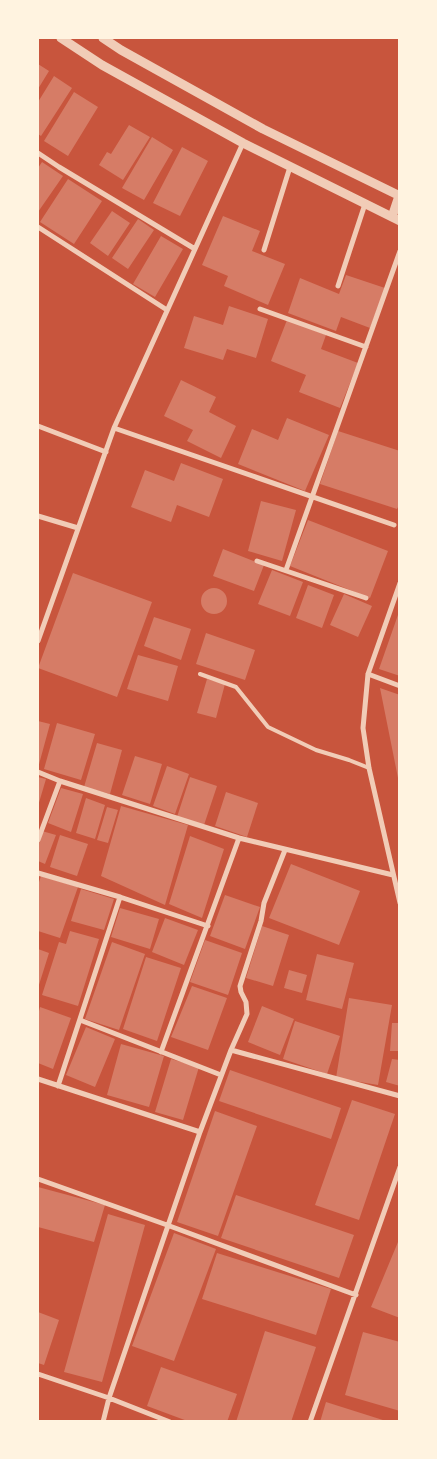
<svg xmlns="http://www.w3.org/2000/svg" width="437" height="1459" font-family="Inter,sans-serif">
<rect width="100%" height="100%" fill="#c8553d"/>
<path fill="#d67c66" d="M38 64 49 71 38 89Z
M54 76 72 88 41 136 38 134V102Z
M74 92 98 107 68 156 44 141Z
M129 125 150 137 123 180 99 165 107 152 111 154Z
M152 137 173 150 144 200 122 188Z
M182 147 208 161 180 216 153 203Z
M42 162 63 176 38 212V168Z
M68 179 102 201 74 244 40 222Z
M112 211 130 223 108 256 90 243Z
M223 216 260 231 252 251 285 264 268 305 224 286 228 276 202 265Z
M138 219 154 230 128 269 112 258Z
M161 236 183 249 155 297 133 284Z
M346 275 385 288 370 328 341 317 336 331 288 313 300 278 339 294Z
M229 306 268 319 256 358 227 349 223 360 184 348 194 316 223 325Z
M287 320 326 335 321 349 358 363 340 408 299 392 306 375 271 361Z
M181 380 216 397 209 412 236 426 221 458 187 441 193 430 164 416Z
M287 418 329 435 305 491 238 464 252 429 278 440Z
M338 431 400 451V503L397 509 320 484Z
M181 463 223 479 209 517 177 505 171 522 131 507 145 470 174 481Z
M261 501 296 510 282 561 248 551Z
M308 520 388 551 370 598 290 566Z
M223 549 264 565 254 591 213 576Z
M272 570 303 582 290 616 258 604Z
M73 573 152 602 117 697 38 668Z
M308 585 334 595 322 628 296 618Z
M201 601a13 13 0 1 1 26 0a13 13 0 1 1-26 0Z
M344 594 372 606 358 637 330 625Z
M399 612H400V676L379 669Z
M154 617 191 629 181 660 144 646Z
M206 633 255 650 245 680 196 664Z
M138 655 178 666 168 701 127 689Z
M207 679 225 684 216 718 197 713Z
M380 688 400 695V783H399Z
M38 721 50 724 38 768Z
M57 723 95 734 81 780 44 769Z
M97 743 122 750 110 794 84 787Z
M135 756 162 764 150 804 122 795Z
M167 766 189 774 175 814 153 806Z
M38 777 46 779 38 806Z
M190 777 217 786 204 825 177 817Z
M61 788 83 794 71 832 48 823Z
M226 792 258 803 247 837 215 826Z
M86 798 105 805 95 839 76 833Z
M121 806 188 825 165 905 101 876Z
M107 807 118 810 108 843 97 840Z
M42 831 56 835 45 864 38 861V844Z
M60 835 88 844 77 876 50 867Z
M190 836 224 849 202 918 169 904Z
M291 864 360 891 339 945 269 918Z
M41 876 78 887 60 938 38 931V885Z
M81 889 114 899 104 930 71 921Z
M225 895 260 907 245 949 210 936Z
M120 908 159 919 150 949 111 937Z
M165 918 198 930 184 965 152 952Z
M262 926 289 935 273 986 246 978Z
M70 931 99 939 78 1006 42 995 59 942 66 944Z
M205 940 242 953 228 995 190 982Z
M112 942 145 954 119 1030 85 1019Z
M38 949 49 953 38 988Z
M317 954 354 963 342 1009 306 1000Z
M146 957 181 968 157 1041 123 1029Z
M289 970 307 975 302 993 284 988Z
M192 986 227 998 208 1050 171 1037Z
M349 998 392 1005 378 1085 336 1078Z
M262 1006 294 1019 280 1055 248 1042Z
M40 1007 71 1018 53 1069 38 1063V1015Z
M295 1021 340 1036 327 1074 283 1059Z
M392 1023H400V1051H390Z
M86 1027 115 1039 95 1087 66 1075Z
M121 1044 164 1056 149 1107 107 1095Z
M171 1059 199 1067 183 1120 155 1112Z
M392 1059 400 1060V1086L386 1082Z
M230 1070 341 1108 331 1139 219 1101Z
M352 1100 395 1114 359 1220 315 1205Z
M215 1111 257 1126 218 1236 177 1222Z
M38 1187 105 1205 94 1242 38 1227Z
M236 1195 354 1235 339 1278 221 1238Z
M108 1214 145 1225 102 1382 64 1372Z
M174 1233 216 1249 174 1361 132 1346Z
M398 1242 400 1243V1318L371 1307Z
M217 1253 331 1289 316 1335 202 1299Z
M38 1312 59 1320 44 1365 38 1363Z
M265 1331 316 1347 291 1422H236Z
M363 1332 400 1342V1411L345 1395Z
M161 1367 237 1394 227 1422H190L147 1406Z
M326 1402 386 1421V1422H320Z"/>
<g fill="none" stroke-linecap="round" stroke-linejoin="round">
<path stroke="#f1ccb7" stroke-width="4" d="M200 674 236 687 268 727 316 750 349 760 369 768"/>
<path stroke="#f1ccb7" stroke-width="5" d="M38 153 59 167 195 249
M38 227 167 310
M264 250 290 167
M338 286 365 204
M260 309 366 347
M38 426 106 452
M114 428 394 525
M38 516 78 528
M257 561 366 598
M286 570 400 251
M400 583 368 674 363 728 369 768 400 903
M38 641 114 428 243 143
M368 674 400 686
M38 772 60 781 239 838 393 875
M38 840 60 781
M38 873 120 897 208 926
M80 1020 221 1075
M231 1050 400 1096
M161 1052 239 838
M38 1079 200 1132
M58 1086 120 897
M38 1179 167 1225 356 1295
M38 1374 109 1398 170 1422
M103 1422 109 1398 200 1132 231 1050 247 1014 246 1002 241 992 240 986 261 921 264 903 285 850
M310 1422 400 1167"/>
<path stroke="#f1ccb7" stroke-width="9" d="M61 38 102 65 243 143 400 221
M103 38 121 50 263 129 400 196
M392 217 399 196"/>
</g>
<rect width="437" height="1459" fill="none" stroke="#fff3e0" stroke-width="78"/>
</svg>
